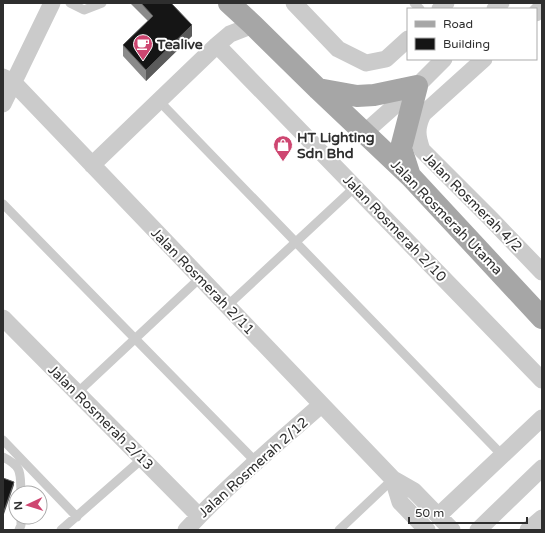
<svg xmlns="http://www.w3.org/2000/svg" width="545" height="533" font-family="'Varela Round',sans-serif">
<rect width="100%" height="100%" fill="#fff"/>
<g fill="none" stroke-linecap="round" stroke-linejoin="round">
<path stroke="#cbcbcb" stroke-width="9" d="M70 3 84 10 102 3
M414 3 420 9
M159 101 502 455
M3 204 256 462
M227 306 355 187
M77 393 200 278
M3 440 77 517
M3 457C23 467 20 473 21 493
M19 530 21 525V517
M61 530 142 459
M339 530 393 479"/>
<path stroke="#cbcbcb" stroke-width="17" d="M294 3 338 49 366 63 386 59 408 39
M440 9 446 3
M495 9 501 3
M536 13 542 7
M217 45 542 380
M484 59 423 114C416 128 417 136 422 150L492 220 542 272
M3 77 13 82 393 479 414 491 452 530
M3 104 52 3
M364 133 417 86 444 59
M92 165 217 45 230 34 253 25
M3 318 199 516
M393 479 400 502 427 530
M438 516 542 418
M186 530C228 485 275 445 321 405
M478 530 542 468
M528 530 542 518"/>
<path stroke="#a6a6a6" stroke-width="22" d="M229 3 253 25 318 89 411 177 542 318
M318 89 357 96 374 95 417 86 401 148 410 176"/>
</g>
<path fill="#8a8a8a" d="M130 3H171L192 36 146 81 123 56V45L148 21Z"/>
<path fill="#5b5b5b" d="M192 25V36L146 81V70Z
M14 482V485L3 517V514Z"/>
<path fill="#151515" stroke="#5b5b5b" d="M141 3H171L192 25 146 70 123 45 153 16Z
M3 478 14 482 3 514Z"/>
<defs>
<g id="cafe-pin" transform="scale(1)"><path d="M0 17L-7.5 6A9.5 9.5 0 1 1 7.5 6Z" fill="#ce4671" stroke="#fff"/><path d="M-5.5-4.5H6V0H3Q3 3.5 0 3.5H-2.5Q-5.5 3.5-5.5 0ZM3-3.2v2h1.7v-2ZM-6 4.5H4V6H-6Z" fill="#fff"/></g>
<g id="shop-pin" transform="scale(1)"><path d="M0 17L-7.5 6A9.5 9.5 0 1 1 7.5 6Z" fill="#ce4671" stroke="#fff"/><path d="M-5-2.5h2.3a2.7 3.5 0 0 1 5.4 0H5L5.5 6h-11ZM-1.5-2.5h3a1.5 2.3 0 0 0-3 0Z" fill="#fff"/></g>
</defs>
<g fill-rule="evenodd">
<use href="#cafe-pin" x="143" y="44"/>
<use href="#shop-pin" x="283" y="145"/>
</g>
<g text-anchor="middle" stroke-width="4" stroke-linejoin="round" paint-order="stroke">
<g font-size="14" font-weight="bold" fill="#2e2e2e" stroke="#fff" text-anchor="start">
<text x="157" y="49">Tealive</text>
<text x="297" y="142">HT Lighting<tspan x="297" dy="16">Sdn Bhd</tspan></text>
</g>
<g font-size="14" fill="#2e2e2e" stroke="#fff">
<text transform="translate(473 202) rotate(45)" y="5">Jalan Rosmerah 4/2</text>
<text transform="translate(447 217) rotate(46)" y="5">Jalan Rosmerah Utama</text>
<text transform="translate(395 228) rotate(46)" y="5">Jalan Rosmerah 2/10</text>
<text transform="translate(203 281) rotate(46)" y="5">Jalan Rosmerah 2/11</text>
<text transform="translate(101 417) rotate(45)" y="5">Jalan Rosmerah 2/13</text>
<text transform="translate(253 467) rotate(-42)" y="5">Jalan Rosmerah 2/12</text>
</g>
</g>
<rect width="545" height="533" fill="none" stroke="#2e2e2e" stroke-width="8"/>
<rect x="407" y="8" width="130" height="52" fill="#ffffff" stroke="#ababab"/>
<rect x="415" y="21" width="20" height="6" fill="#a6a6a6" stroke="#ababab"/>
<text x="443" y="28" font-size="12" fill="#2e2e2e">Road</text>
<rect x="415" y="38" width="20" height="12" fill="#151515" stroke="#ababab"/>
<text x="443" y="48" font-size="12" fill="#2e2e2e">Building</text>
<g transform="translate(28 505) rotate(266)"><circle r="19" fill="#ffffff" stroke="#ababab"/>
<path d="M0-3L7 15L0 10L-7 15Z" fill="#ce4671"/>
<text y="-6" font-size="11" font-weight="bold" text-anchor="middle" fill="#2e2e2e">N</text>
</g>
<path d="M409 517v6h118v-6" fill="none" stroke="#2e2e2e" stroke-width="2"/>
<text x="415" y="517" font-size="12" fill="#2e2e2e" stroke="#ffffff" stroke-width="3" paint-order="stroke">50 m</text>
</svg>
